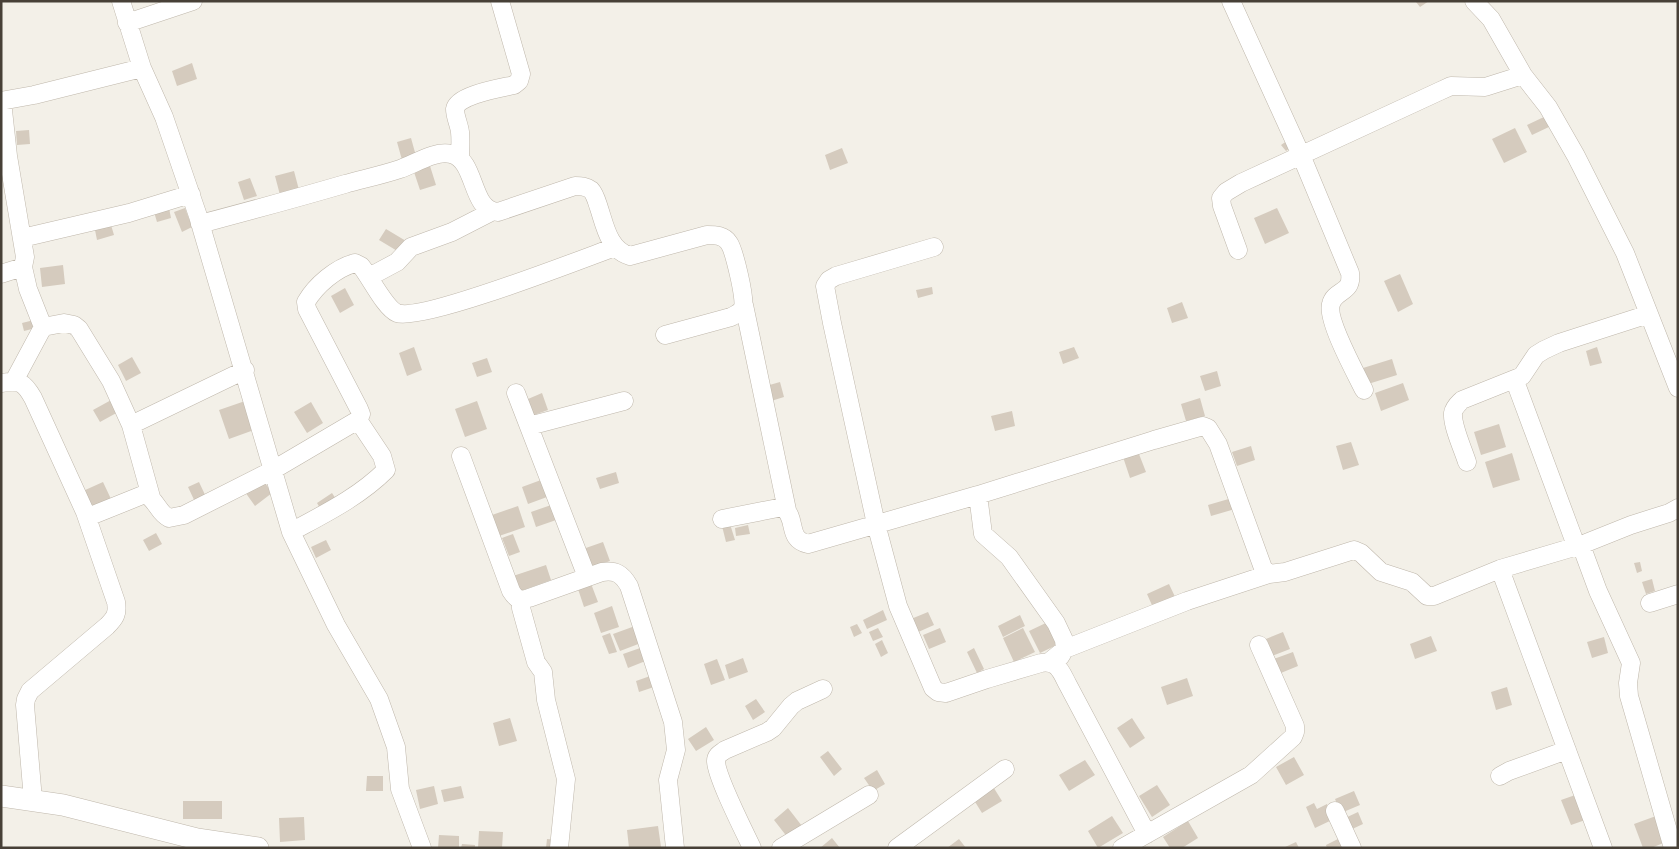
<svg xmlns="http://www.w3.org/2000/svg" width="1679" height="849" font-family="Raleway,sans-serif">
<rect width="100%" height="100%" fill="#f3f0e8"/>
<path fill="#d5cbbe" d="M1417 1H1429L1420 7 1416 2Z
M192 63 197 79 177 86 172 71Z
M1546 116 1551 126 1532 135 1527 125Z
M1515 128 1527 152 1504 163 1492 139Z
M29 130 30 144 17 145 16 131Z
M411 138 416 156 402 160 397 142Z
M1291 138 1295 144 1286 151 1281 145Z
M842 148 848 163 830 170 825 155Z
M430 166 436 185 420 190 414 172Z
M294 171 299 190 280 195 275 176Z
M250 178 257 196 244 200 238 182Z
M169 208 171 218 157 222 154 212Z
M185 208 192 227 182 232 174 212Z
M1277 208 1289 233 1265 244 1254 218Z
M111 225 114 235 97 240 95 230Z
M386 229 406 241 399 252 379 240Z
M63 265 65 284 42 287 40 268Z
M1400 274 1413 304 1398 312 1384 281Z
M932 287 933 294 918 298 916 290Z
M345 288 354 305 340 313 331 296Z
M1182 302 1188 318 1172 323 1167 308Z
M34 320 36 328 24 331 22 323Z
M414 347 422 370 407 376 399 353Z
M1074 347 1079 358 1063 364 1059 352Z
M1597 347 1602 363 1590 366 1586 351Z
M132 357 141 373 126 381 118 365Z
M487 358 492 372 477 377 472 363Z
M1392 359 1397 375 1368 384 1363 368Z
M1217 371 1221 386 1205 391 1200 376Z
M780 382 784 397 771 401 766 386Z
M1403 383 1409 400 1381 411 1375 393Z
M542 393 548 410 534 415 528 399Z
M1200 398 1205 416 1186 421 1181 404Z
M113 399 120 411 100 422 93 410Z
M248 400 257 429 229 439 219 410Z
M477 401 487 429 465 437 455 409Z
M311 402 323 423 307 433 294 412Z
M1012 411 1015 426 995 431 991 416Z
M1499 424 1506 447 1481 455 1474 432Z
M1351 442 1359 465 1343 470 1336 446Z
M1251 446 1255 460 1237 466 1232 452Z
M1137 449 1146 472 1130 478 1122 454Z
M1512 453 1520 480 1493 488 1485 462Z
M616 472 619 483 600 489 596 478Z
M263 480 272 493 255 506 245 492Z
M541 480 547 497 528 504 522 487Z
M103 482 111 499 91 508 83 491Z
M199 482 207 499 196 504 188 487Z
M332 493 340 505 324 515 317 503Z
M1232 498 1235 509 1211 516 1208 505Z
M554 504 559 519 536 527 531 512Z
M518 506 525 527 499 536 492 515Z
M730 524 735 540 726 542 722 526Z
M748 525 750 534 736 536 735 528Z
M156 533 162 544 149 551 143 540Z
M513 534 520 552 509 556 502 538Z
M326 540 331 550 316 558 311 547Z
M603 542 610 561 590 568 583 549Z
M1640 562 1642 571 1637 573 1634 563Z
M546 565 551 580 518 592 513 576Z
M1652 579 1655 591 1646 594 1642 582Z
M590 581 598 602 584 607 577 586Z
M1169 584 1177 601 1155 612 1147 594Z
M612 606 619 627 601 633 594 613Z
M883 610 887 620 867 629 863 620Z
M928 612 934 625 916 633 911 619Z
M1020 615 1025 626 1003 637 998 626Z
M1050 621 1061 643 1040 653 1029 631Z
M857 624 862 633 854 637 850 627Z
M635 626 641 643 620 651 613 634Z
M878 628 883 637 873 641 869 632Z
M940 628 946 642 929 649 923 635Z
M1023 628 1035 652 1014 662 1003 638Z
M1283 632 1290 649 1267 658 1261 641Z
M610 633 617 652 609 654 602 636Z
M1431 636 1437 651 1415 659 1410 644Z
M1604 637 1608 653 1592 658 1587 642Z
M882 640 888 653 881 657 875 644Z
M643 647 648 660 628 668 623 654Z
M974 648 984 669 977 673 967 652Z
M1293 652 1298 666 1276 675 1271 660Z
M743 658 748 672 729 679 725 665Z
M717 659 725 680 711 685 704 664Z
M653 675 657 686 639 692 636 681Z
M1187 678 1193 696 1167 705 1161 687Z
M1507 687 1512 705 1496 710 1491 692Z
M756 699 765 712 753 720 745 706Z
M510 718 517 741 499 746 493 723Z
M1132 718 1145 738 1130 748 1117 728Z
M706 727 714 740 696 751 688 739Z
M828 751 842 769 834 776 820 757Z
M1294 757 1304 775 1286 785 1276 767Z
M1085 760 1095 775 1069 791 1059 775Z
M877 770 885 784 873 791 864 778Z
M367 776H383V791H366Z
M992 785 1002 801 982 813 972 797Z
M1157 785 1170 805 1152 817 1139 796Z
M434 786 438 804 420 809 416 790Z
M461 786 464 798 444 802 441 790Z
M1354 791 1360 805 1341 813 1335 799Z
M1581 793 1591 818 1571 825 1561 800Z
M183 801H222V819H183Z
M1314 803 1317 809 1327 804 1334 819 1315 828 1306 807Z
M788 808 802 826 788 838 774 820Z
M1358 812 1363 824 1348 831 1343 819Z
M1112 816 1123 833 1098 848 1088 831Z
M1656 816 1666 842 1651 848H1643L1634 824Z
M304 817 305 840 280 842 279 818Z
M1188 821 1198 838 1182 848H1170L1163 837Z
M658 826 661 847 629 848 627 830Z
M479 831 503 832 502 848H478Z
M439 835 459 836V848H438Z
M1342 837 1347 848H1327L1326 845Z
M832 838 840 848H820Z
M547 839 559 840V848H546Z
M959 839 966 848H947Z
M1296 842 1299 848H1283Z
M462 844 475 845V848H461Z"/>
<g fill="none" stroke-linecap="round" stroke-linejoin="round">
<g stroke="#bfb7ab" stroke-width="19">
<path id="minor" d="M121 1 142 68 164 117 198 216 291 532 336 625 379 699 396 747 400 789 422 848
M1231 1 1301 155 1350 273C1353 294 1335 289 1331 304 1326 319 1356 374 1364 390
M1474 1 1491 19 1523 75 1548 107 1576 156 1625 253 1678 388
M127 23 193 1
M1 101 34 95 142 68
M460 159C460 150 461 141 460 132 459 124 455 117 455 109 457 95 501 88 514 85L519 81 521 74 500 1
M200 224C249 211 297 198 345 184 363 179 382 175 400 169 415 164 435 150 451 154 477 160 470 211 498 212L575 186C581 186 586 186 591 190 595 194 597 202 599 208 605 226 609 250 630 256L707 235C715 235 724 235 729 243 734 250 746 300 743 307 741 313 736 314 731 317L665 335
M22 238 129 213 191 194
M934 247 836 276 829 280 825 286 832 323 876 524 898 606 933 688 938 692 946 693 987 679 1041 663C1058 660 1061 672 1068 685L1147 834
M1238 250 1222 206 1221 198 1226 192 1241 183 1440 91 1451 86 1485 87 1523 75
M1 274 23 267 25 257 8 156 2 101
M369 277 397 262 411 247 452 232 491 212
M744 305 787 510
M43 327 64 323 74 325 79 329 111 381 131 425 151 497
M14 381 43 327 28 289 23 267
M1515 381 1574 540 1581 545 1598 591 1631 663 1628 683 1629 696 1673 848
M1 383C20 380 24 382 33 398L85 512 116 602C118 614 115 618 107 626L30 691 26 699 25 705 33 800
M516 393 587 577
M131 425 245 370
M529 426 624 401
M461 456 511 591C516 599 519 601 529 598L602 572C616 570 622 574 629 586L673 722 676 750 668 780 675 848
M1467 462C1463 449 1452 426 1453 413 1454 407 1458 404 1462 400L1522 376 1536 355 1544 350 1559 343 1649 314
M978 495 983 534 1009 557 1056 623 1064 640 1065 649 1060 657
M88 517 145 494C157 500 158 513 169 518L184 515 273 470 358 420 361 414 359 409 307 309 306 302C316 285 336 268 355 263L361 266C370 277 385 308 397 313 422 322 582 259 615 247
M722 519 783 507C798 519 786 539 808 544L978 495 1154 440 1203 426 1208 428 1218 444 1263 568 1269 574 1285 572 1354 550 1361 553 1381 572 1412 582 1427 596H1434L1500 569 1581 545 1631 525 1669 513 1678 508
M291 532C324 514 359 497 386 470L382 456 358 420
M1500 569 1603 848
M521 600V608L536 662 543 672 546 700 566 779 559 848
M1650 603 1678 594
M1049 662 1065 649 1187 601 1269 574
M1500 776 1509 771 1567 750
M1335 811 1352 848
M752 848C744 831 716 776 716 761 716 755 721 753 725 750L767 732 773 728 791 706 797 701 823 689
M781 848 869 795
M897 848 1005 769
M1122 848 1251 775 1293 737 1295 732V726L1259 645"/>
</g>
<g stroke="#bfb7ab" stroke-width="22">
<path id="tertiary" d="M1 796 63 805 197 839 258 848"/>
</g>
<use href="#minor" stroke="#fff" stroke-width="18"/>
<use href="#tertiary" stroke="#fff" stroke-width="21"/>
</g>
<rect width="1679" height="849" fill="none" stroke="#474037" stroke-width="5"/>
</svg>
